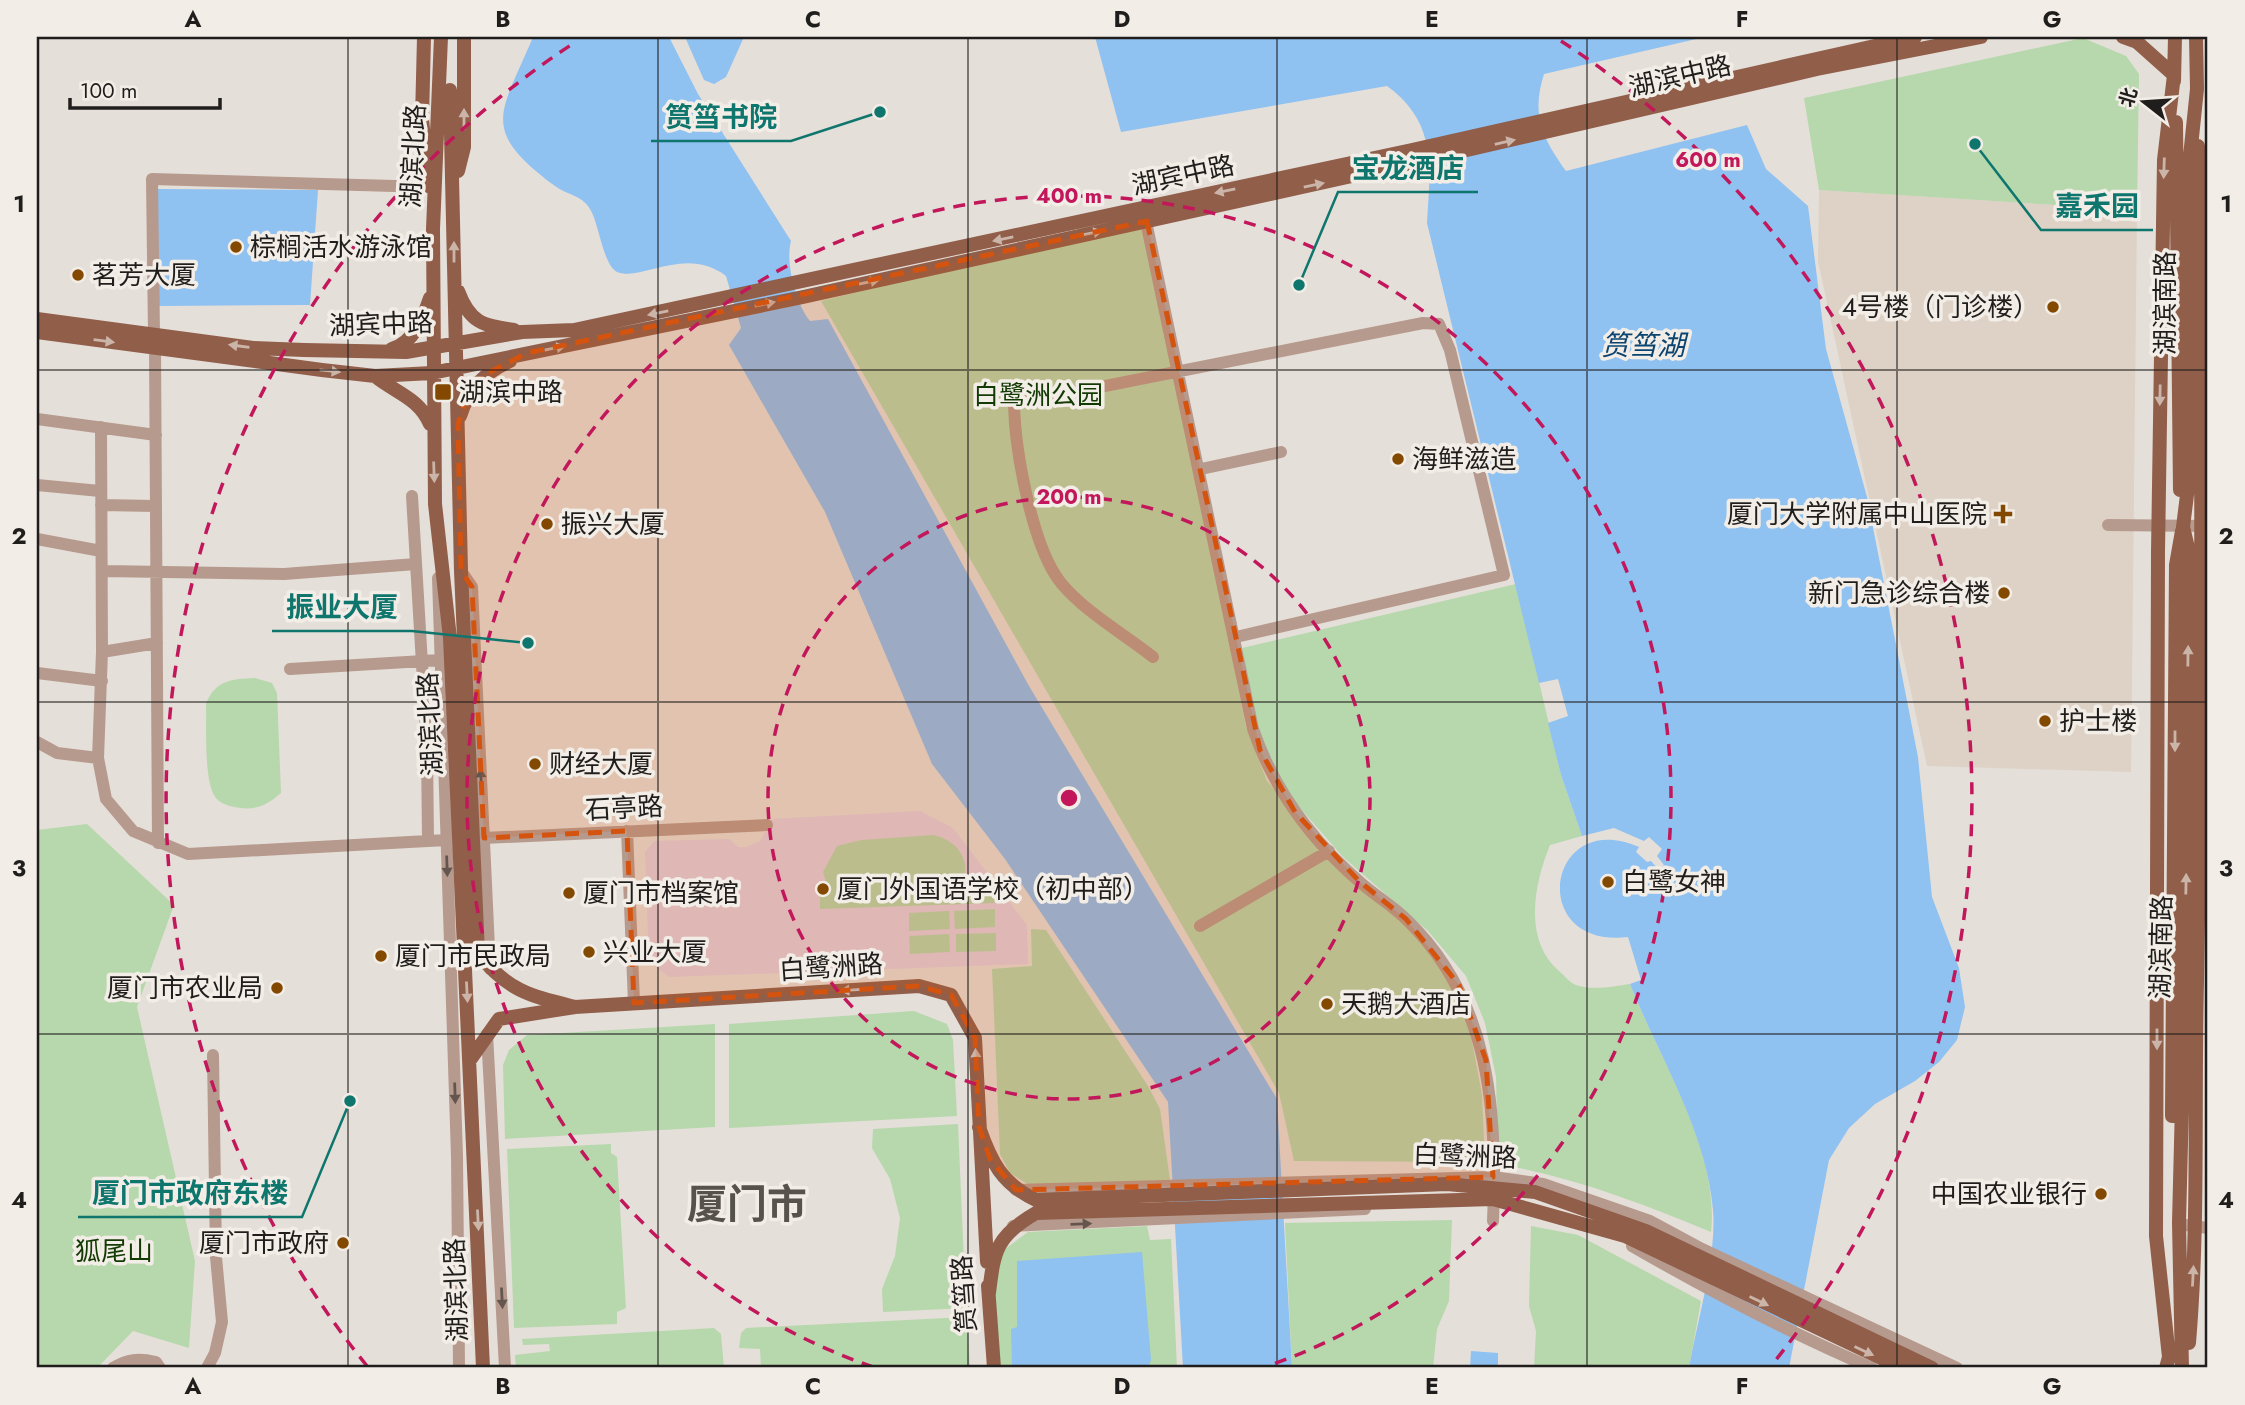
<svg xmlns="http://www.w3.org/2000/svg" width="2245" height="1405" font-family="Jost,'Noto Sans SC',sans-serif">
<rect width="100%" height="100%" fill="#e5dfd9"/>
<path fill="#ddd2c5" d="M1819 190 2137 210 2131 772 1927 766 1818 261Z"/>
<path fill="#e3d0df" d="M920 811 953 828 1027 925 1028 964 669 977 649 962 645 852 654 841 729 839 738 847H746L760 841 767 829 771 828V819Z"/>
<path fill="#b6d8ac" d="M2083 38 2126 56 2139 74 2137 210 1819 190 1804 98Z
M1147 221 1246 727 1267 781 1320 841 1406 919 1444 962 1470 1030 1482 1095 1485 1162 1294 1161 1279 1093 821 301Z
M1516 584 1561 775 1582 836 1550 845C1534 884 1523 940 1559 971 1564 975 1570 983 1576 985 1592 991 1615 986 1630 984 1659 1059 1720 1149 1711 1232 1641 1203 1573 1177 1498 1164L1496 1077 1485 1023 1466 976 1428 931 1343 857 1286 792 1258 729 1242 648Z
M255 678 272 683 277 693 281 793C268 804 258 810 241 808 232 807 222 805 216 798 203 782 207 725 206 704 215 680 232 679 255 678Z
M87 824 174 905 137 1007 195 1261 189 1348 133 1331 97 1368H37V830Z
M933 835C963 841 975 869 956 892L994 890 995 903 820 909V894H830L823 872 837 846 861 840Z
M995 909V927L955 929 954 911Z
M949 911 950 929 909 931V913Z
M1031 929 1046 930 1148 1086 1160 1109 1170 1180 1029 1185 1010 1173 1000 1154 992 969 1032 966Z
M996 933V951L956 952V934Z
M949 934 950 952 910 954 909 936Z
M914 1011 947 1024 953 1040 957 1116 729 1128V1024Z
M715 1024V1127L505 1139 503 1065 509 1050 527 1035Z
M958 1124 966 1308 883 1312 882 1289 895 1256 900 1218 890 1179 872 1148 873 1129Z
M611 1144V1153L617 1157 626 1308 617 1312V1324L514 1328 507 1149Z
M1452 1220 1449 1301 1437 1329 1433 1368H1292L1285 1223Z
M1147 1226 1150 1240 1171 1239 1177 1368H999L994 1290 998 1259 1005 1249 1028 1232Z
M1531 1226 1578 1235 1701 1301 1689 1368H1534L1536 1331 1529 1306Z
M967 1317 970 1368H761L760 1349 739 1348 741 1333 746 1328Z
M714 1328 721 1334 724 1368H516L515 1355 550 1351 549 1344 523 1345 522 1339Z"/>
<path fill="#8fc1f1" d="M533 37H669L698 94 791 241C785 263 796 304 810 321L828 319 1029 686 1277 1099 1292 1368H1183L1168 1102 1005 859 932 764 825 512 729 345 741 328 726 276C685 245 642 282 617 272 603 265 599 223 590 209 582 195 567 195 555 186 478 129 501 114 533 37Z
M685 37H744L726 77 714 84 704 80Z
M1095 37H1705L1544 74C1531 115 1542 137 1566 171L1747 125 1766 169 1808 206 1826 349 1867 497 1918 757 1932 897 1959 968 1965 1007 1957 1040 1939 1062 1915 1081 1875 1104 1849 1128 1829 1160 1789 1368H1689C1697 1321 1717 1256 1713 1210 1706 1129 1659 1057 1630 984L1641 980 1628 937C1526 949 1546 807 1639 847L1636 852 1647 862 1651 861 1659 870 1664 865 1657 856 1662 849 1649 837 1644 841 1614 828 1582 836 1561 775 1548 723 1568 716 1558 679 1539 683 1427 223C1430 168 1438 123 1387 86L1121 132Z
M156 189 318 190 310 305 159 306Z
M1142 1252 1151 1360 1148 1368H1012L1011 1329 1017 1327V1261Z
M1471 1351 1498 1353V1368H1470Z"/>
<g fill="none" stroke-linecap="round" stroke-linejoin="round">
<path stroke="#b79a8e" stroke-width="12" d="M1144 212 1253 729C1274 790 1312 841 1361 883 1376 896 1393 906 1407 920 1490 1000 1498 1111 1493 1221
M154 335 152 179 429 187
M155 347 158 843
M37 419 156 435
M101 427 102 652
M1201 469 1281 452
M37 485 100 491
M412 496 427 748 428 840
M101 505 155 506
M2108 525 2208 526
M37 539 101 551
M104 571 284 574 416 564
M461 571 472 587 490 969
M438 578 457 1156 459 1368
M157 643 102 652 98 758 106 799 133 831 188 854 446 840
M1153 657C1124 634 1085 612 1061 583 1032 547 1015 450 1014 404L1423 323 1439 324 1450 350 1504 575 1236 637
M290 669 440 660
M37 673 102 681
M37 742 57 753 98 758
M627 831 634 1003
M484 838 767 825
M1200 926 1329 851
M487 1034 505 1368
M1016 1190 1493 1177 1543 1184 1650 1221 1702 1249 1957 1368
M2186 1225 2208 1228
M1013 1226 1365 1209
M1632 1246C1710 1291 1790 1333 1872 1368
M113 1368C128 1359 138 1358 156 1362L160 1368
M207 1368 215 1353 222 1322 216 1257 213 1055"/>
<path stroke="#915e4a" stroke-width="14" d="M424 37 422 119 429 186
M441 37 433 229 435 504 450 638 483 1368
M2123 37 2137 42 2174 75 2164 160 2158 552 2156 1236 2169 1357 2166 1368
M2174 81 2175 37
M450 90 461 571 478 953C507 991 531 996 575 1007
M2176 122 2180 490
M458 171 464 147V37
M458 291C470 323 482 325 514 330
M37 319 253 348 304 350 406 352 522 332 574 330 1412 150 1915 37
M37 332 322 370 375 376 432 373 803 297 1415 162 1817 69 1981 37
M392 349C414 342 423 319 430 298
M375 376C396 393 419 398 430 424
M460 416C469 388 484 373 510 361
M470 1060 499 1019 575 1007 919 986 951 995 975 1038 987 1262
M2172 1116 2176 565 2182 531
M979 1127C991 1162 1002 1184 1036 1200L1447 1184 1535 1192 1646 1231 1932 1368
M988 1286 994 1368
M989 1293C994 1251 996 1236 1036 1213L1493 1199 1625 1236 1902 1368
M2189 1343C2199 1223 2194 1102 2197 982 2202 703 2203 425 2198 146
M2182 1368 2179 1223 2185 984 2189 552 2183 527 2191 463 2189 166 2197 89 2196 37"/>
</g>
<defs><path id="oneway-solid" d="M-6-.8H1V-3.2L6.5 0L1 3.2V.8H-6Z" transform="scale(1.75)"/></defs>
<g fill="#cbb4a8">
<use href="#oneway-solid" transform="translate(464 119) rotate(-90)"/>
<use href="#oneway-solid" transform="translate(1505 142) rotate(-13)"/>
<use href="#oneway-solid" transform="translate(2164 168) rotate(92)"/>
<use href="#oneway-solid" transform="translate(1314 185) rotate(-12)"/>
<use href="#oneway-solid" transform="translate(1225 191) rotate(168)"/>
<use href="#oneway-solid" transform="translate(1092 233) rotate(-12)"/>
<use href="#oneway-solid" transform="translate(1003 239) rotate(168)"/>
<use href="#oneway-solid" transform="translate(454 252) rotate(-90)"/>
<use href="#oneway-solid" transform="translate(869 282) rotate(-12)"/>
<use href="#oneway-solid" transform="translate(765 304) rotate(-12)"/>
<use href="#oneway-solid" transform="translate(658 313) rotate(169)"/>
<use href="#oneway-solid" transform="translate(104 341) rotate(7)"/>
<use href="#oneway-solid" transform="translate(239 346) rotate(-172)"/>
<use href="#oneway-solid" transform="translate(555 348) rotate(-11)"/>
<use href="#oneway-solid" transform="translate(330 371) rotate(6)"/>
<use href="#oneway-solid" transform="translate(2160 395) rotate(91)"/>
<use href="#oneway-solid" transform="translate(434 472) rotate(88)"/>
<use href="#oneway-solid" transform="translate(2188 656) rotate(-89)"/>
<use href="#oneway-solid" transform="translate(2175 741) rotate(90)"/>
<use href="#oneway-solid" transform="translate(2186 884) rotate(-89)"/>
<use href="#oneway-solid" transform="translate(851 990) rotate(176)"/>
<use href="#oneway-solid" transform="translate(467 992) rotate(87)"/>
<use href="#oneway-solid" transform="translate(2157 1039) rotate(90)"/>
<use href="#oneway-solid" transform="translate(976 1059) rotate(-93)"/>
<use href="#oneway-solid" transform="translate(478 1220) rotate(87)"/>
<use href="#oneway-solid" transform="translate(2193 1276) rotate(-87)"/>
<use href="#oneway-solid" transform="translate(1759 1301) rotate(26)"/>
<use href="#oneway-solid" transform="translate(1864 1351) rotate(25)"/>
</g>
<g fill="#64564f">
<use href="#oneway-solid" transform="translate(481 779) rotate(-93)"/>
<use href="#oneway-solid" transform="translate(447 866) rotate(88)"/>
<use href="#oneway-solid" transform="translate(455 1093) rotate(88)"/>
<use href="#oneway-solid" transform="translate(1081 1224) rotate(-2)"/>
<use href="#oneway-solid" transform="translate(502 1298) rotate(87)"/>
</g>
<path fill="#d4530e" fill-opacity="0.2" stroke="#d4530e" stroke-width="5" stroke-dasharray="14 9" stroke-linejoin="round" d="M1147 221 1260 750 1295 812 1359 881 1406 919 1459 985 1486 1060 1493 1177 1016 1190 990 1159 979 1127 975 1038 951 995 919 986 634 1003 627 831 484 838 472 587 461 571 458 424 465 401 482 376 527 353Z"/>
<path fill="none" stroke="#201e1c" stroke-width="2" stroke-opacity="0.55" d="M348 37V1368M658 37V1368M968 37V1368M1277 37V1368M1587 37V1368M1897 37V1368M37 370H2208M37 702H2208M37 1034H2208"/>
<g fill="none" stroke="#c2185b" stroke-width="3.5" stroke-dasharray="12 9">
<circle cx="1069" cy="798" r="301"/>
<path d="M873 1367A602 602 0 1 1 1265 1367"/>
<path d="M367 1366A903 903 0 0 1 577 41M1561 41A903 903 0 0 1 1771 1366"/>
</g>
<g fill="#834900" stroke="#f2ede6" stroke-width="2.5">
<circle cx="236" cy="247" r="7"/>
<circle cx="78" cy="275" r="7"/>
<circle cx="2053" cy="307" r="7"/>
<rect x="434" y="383" width="18" height="18" rx="3.5"/>
<circle cx="1398" cy="459" r="7"/>
<path d="M1999.5 503.5h7v7h7v7h-7v7h-7v-7h-7v-7h7z"/>
<circle cx="547" cy="524" r="7"/>
<circle cx="2004" cy="593" r="7"/>
<circle cx="2045" cy="721" r="7"/>
<circle cx="535" cy="764" r="7"/>
<circle cx="1608" cy="882" r="7"/>
<circle cx="823" cy="889" r="7"/>
<circle cx="569" cy="893" r="7"/>
<circle cx="589" cy="952" r="7"/>
<circle cx="381" cy="956" r="7"/>
<circle cx="277" cy="988" r="7"/>
<circle cx="1327" cy="1004" r="7"/>
<circle cx="2101" cy="1194" r="7"/>
<circle cx="343" cy="1243" r="7"/>
</g>
<g text-anchor="middle" stroke-width="7" stroke-linejoin="round" paint-order="stroke">
<g font-size="26" fill="#201e1c" stroke="#f2ede6">
<text transform="translate(1680 76) rotate(-13)" y="9">湖滨中路</text>
<text transform="translate(413 156) rotate(-87)" y="9">湖滨北路</text>
<text transform="translate(1183 175) rotate(-12)" y="9">湖宾中路</text>
<text transform="translate(2165 303) rotate(-90)" y="9">湖滨南路</text>
<text transform="translate(381 324) rotate(-2)" y="9">湖宾中路</text>
<text transform="translate(430 724) rotate(-93)" y="9">湖滨北路</text>
<text transform="translate(624 808) rotate(-3)" y="9">石亭路</text>
<text transform="translate(2161 947) rotate(-89)" y="9">湖滨南路</text>
<text transform="translate(831 967) rotate(-4)" y="9">白鹭洲路</text>
<text transform="translate(1465 1156) rotate(2)" y="9">白鹭洲路</text>
<text transform="translate(456 1290) rotate(-92)" y="9">湖滨北路</text>
<text transform="translate(964 1294) rotate(-94)" y="9">筼筜路</text>
</g>
<g font-size="26" fill="#201e1c" stroke="#f2ede6" text-anchor="start">
<text x="250" y="256">棕榈活水游泳馆</text>
<text x="92" y="284">茗芳大厦</text>
<text x="2039" y="316" text-anchor="end">4号楼（门诊楼）</text>
<text x="459" y="401">湖滨中路</text>
<text x="1412" y="468">海鲜滋造</text>
<text x="1987" y="523" text-anchor="end">厦门大学附属中山医院</text>
<text x="561" y="533">振兴大厦</text>
<text x="1990" y="602" text-anchor="end">新门急诊综合楼</text>
<text x="2059" y="730">护士楼</text>
<text x="549" y="773">财经大厦</text>
<text x="1622" y="891">白鹭女神</text>
<text x="837" y="898">厦门外国语学校（初中部）</text>
<text x="583" y="902">厦门市档案馆</text>
<text x="603" y="961">兴业大厦</text>
<text x="395" y="965">厦门市民政局</text>
<text x="263" y="997" text-anchor="end">厦门市农业局</text>
<text x="1341" y="1013">天鹅大酒店</text>
<text x="2087" y="1203" text-anchor="end">中国农业银行</text>
<text x="329" y="1252" text-anchor="end">厦门市政府</text>
</g>
<g font-size="26" fill="#123a03" stroke="#f2ede6">
<text x="1038" y="404">白鹭洲公园</text>
<text x="114" y="1260">狐尾山</text>
</g>
<g font-size="28" font-style="italic" fill="#0b4470" stroke="#f2ede6">
<text x="1643" y="355">筼筜湖</text>
</g>
<g font-size="40" font-weight="bold" fill="#56524c" stroke="#f2ede6">
<text x="747" y="1218">厦门市</text>
</g>
</g>
<circle cx="1069" cy="798" r="10" fill="#c2185b" stroke="#f2ede6" stroke-width="3.5"/>
<g font-size="21" text-anchor="middle" font-weight="bold" fill="#c2185b" stroke="#f2ede6" stroke-width="7" stroke-linejoin="round" paint-order="stroke">
<text x="1708" y="167">600 m</text>
<text x="1069" y="203">400 m</text>
<text x="1069" y="504">200 m</text>
</g>
<path fill="none" stroke="#0f766e" stroke-width="2.5" d="M880 112L791 141H651M1299 285L1338 192H1478M1975 144L2041 230H2153M528 643L412 631H272M350 1101L302 1217H78"/>
<g fill="#0f766e" stroke="#f2ede6" stroke-width="2.5">
<circle cx="880" cy="112" r="7"/>
<circle cx="1299" cy="285" r="7"/>
<circle cx="1975" cy="144" r="7"/>
<circle cx="528" cy="643" r="7"/>
<circle cx="350" cy="1101" r="7"/>
</g>
<g font-size="28" text-anchor="middle" font-weight="bold" fill="#0f766e" stroke="#f2ede6" stroke-width="7" stroke-linejoin="round" paint-order="stroke">
<text x="721" y="127">筼筜书院</text>
<text x="1408" y="178">宝龙酒店</text>
<text x="2097" y="216">嘉禾园</text>
<text x="342" y="617">振业大厦</text>
<text x="190" y="1203">厦门市政府东楼</text>
</g>
<rect width="2245" height="1405" fill="none" stroke="#f2ede6" stroke-width="77"/>
<g transform="translate(2144 102) rotate(287)" stroke="#f2ede6" stroke-width="5" paint-order="stroke">
<path d="M0-5L12 26L0 18L-12 26Z" fill="#201e1c"/>
<text y="-10" font-size="19" font-weight="bold" text-anchor="middle" fill="#201e1c">北</text>
</g>
<path d="M70 98v10h150v-10" fill="none" stroke="#201e1c" stroke-width="3.5"/>
<text x="80" y="98" font-size="21" fill="#201e1c" stroke="#f2ede6" stroke-width="5" paint-order="stroke">100 m</text>
<rect x="38" y="38" width="2168" height="1328" fill="none" stroke="#201e1c" stroke-width="2.5"/>
<g font-size="23" text-anchor="middle" font-weight="bold" fill="#201e1c">
<text x="193" y="27">A</text>
<text x="503" y="27">B</text>
<text x="813" y="27">C</text>
<text x="1122" y="27">D</text>
<text x="1432" y="27">E</text>
<text x="1742" y="27">F</text>
<text x="2052" y="27">G</text>
<text x="19" y="212">1</text>
<text x="2226" y="212">1</text>
<text x="19" y="544">2</text>
<text x="2226" y="544">2</text>
<text x="19" y="876">3</text>
<text x="2226" y="876">3</text>
<text x="19" y="1208">4</text>
<text x="2226" y="1208">4</text>
<text x="193" y="1394">A</text>
<text x="503" y="1394">B</text>
<text x="813" y="1394">C</text>
<text x="1122" y="1394">D</text>
<text x="1432" y="1394">E</text>
<text x="1742" y="1394">F</text>
<text x="2052" y="1394">G</text>
</g>
</svg>
